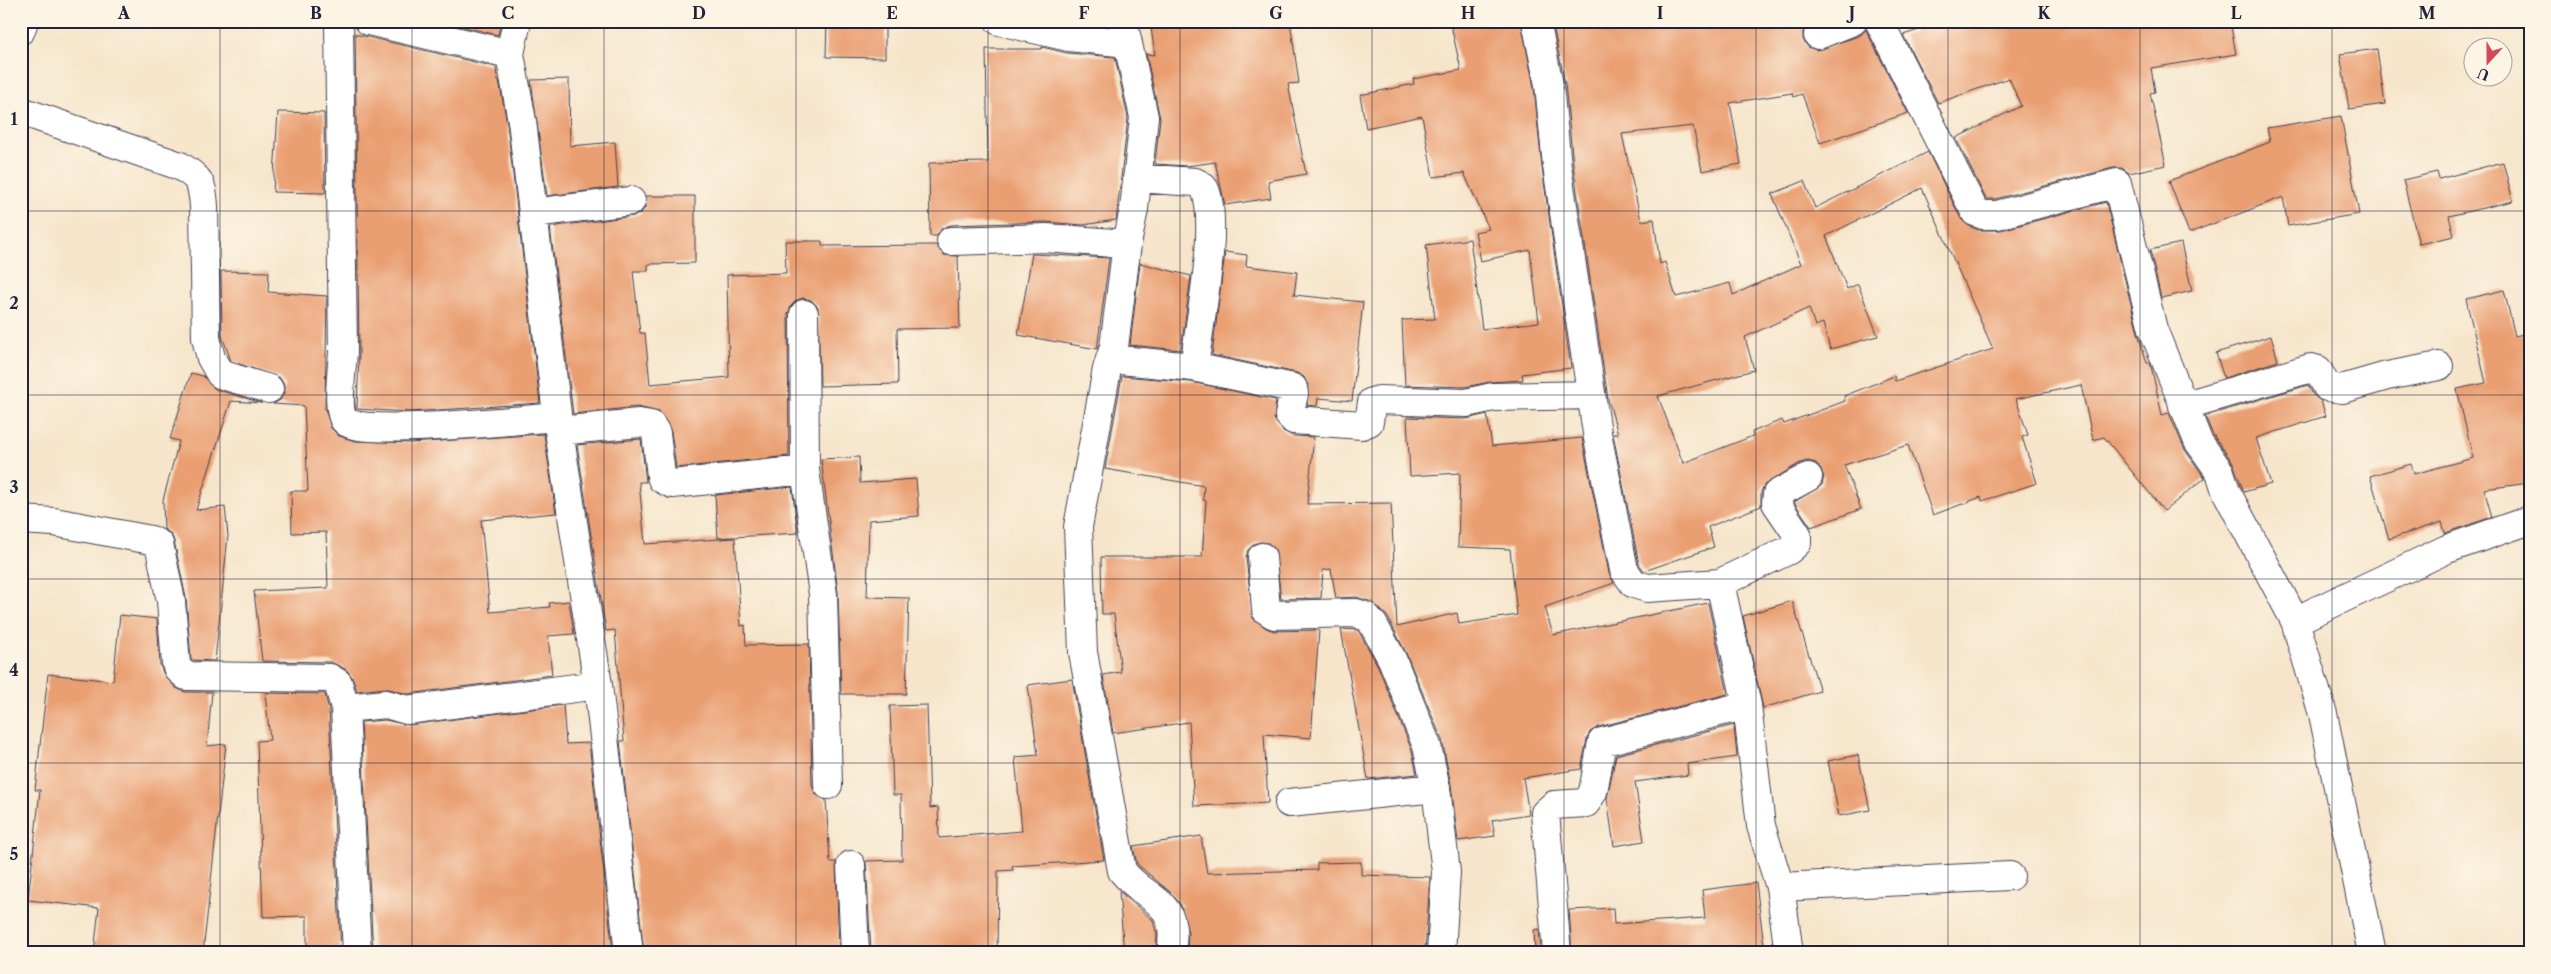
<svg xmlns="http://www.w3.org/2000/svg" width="2551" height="974" font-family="'Libre Caslon Text',serif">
<rect width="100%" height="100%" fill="#fcf5e5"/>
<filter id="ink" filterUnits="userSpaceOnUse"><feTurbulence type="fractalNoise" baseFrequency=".02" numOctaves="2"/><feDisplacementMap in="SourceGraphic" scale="10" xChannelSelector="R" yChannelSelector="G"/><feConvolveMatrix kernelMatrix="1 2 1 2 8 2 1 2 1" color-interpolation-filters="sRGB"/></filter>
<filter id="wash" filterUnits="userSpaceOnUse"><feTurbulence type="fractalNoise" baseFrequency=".0096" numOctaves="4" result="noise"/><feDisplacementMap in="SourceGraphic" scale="20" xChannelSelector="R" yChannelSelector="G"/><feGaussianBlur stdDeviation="1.12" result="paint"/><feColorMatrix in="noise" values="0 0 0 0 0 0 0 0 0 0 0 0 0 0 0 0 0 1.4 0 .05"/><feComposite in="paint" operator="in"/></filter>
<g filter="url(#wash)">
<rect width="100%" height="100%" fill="#f6e5cb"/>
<g id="blocks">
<path fill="#ea9f72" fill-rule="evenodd" d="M439 21H501L498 35Z
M827 21H885V58L826 57Z
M1150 21H1290L1299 83 1288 84 1306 174 1268 181 1271 198 1225 205 1215 162 1187 166 1155 164 1160 118 1146 54 1155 55Z
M1450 21H1521L1534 87 1542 168 1571 368 1522 374 1523 380 1490 382 1465 387 1405 385 1402 320 1435 319 1426 245 1470 239 1482 329 1539 322 1530 250 1481 261 1475 232 1489 229 1464 173 1433 177 1422 116 1366 128 1360 95 1414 84 1413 79 1461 70Z
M1552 21H1810L1803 32V40L1808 47 1816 50 1859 36 1866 30 1908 113 1820 143 1802 94 1793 97 1792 93 1730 103 1741 164 1702 171 1693 126 1622 134 1641 221 1654 219 1660 264 1665 262 1676 297 1730 283 1733 295 1801 264 1772 194 1804 181 1815 208 1928 152 1961 219 1969 226 1978 230H2001L2106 202 2138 333 2147 363H2150L2151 366 2162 415 2169 413 2185 450 2205 478 2164 511 2104 437 2093 440 2081 385 2016 399 2028 435 2022 437 2037 483 1982 501 1981 497 1933 515 1908 445 1844 465 1861 509 1811 527 1794 502 1822 485 1824 477 1821 469 1816 463 1808 461 1800 463 1764 485 1761 492V506L1708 527 1714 547 1644 571 1639 564 1613 434H1618L1608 399 1573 164 1565 83ZM1922 188 1993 349 1895 381 1894 376 1844 396 1845 401 1784 424 1782 420 1752 432 1753 436 1683 463 1658 396 1754 370 1745 337 1809 308 1815 326 1823 323 1830 349 1878 336 1858 284 1847 289 1826 236Z
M1947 21H2230L2236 54 2151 68 2155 92 2150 93 2166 165 2129 173 2122 168H2113L1995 199H1986L1956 138 2021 106 2009 78 1938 103 1903 35Z
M355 34 496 67 497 80H499L507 123 540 403 410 412 357 409 359 352Z
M1042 47 1067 53 1115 57 1128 118 1116 220 1083 225 1046 222 951 225 942 228 937 236H930L929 163 988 162 986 49H1041Z
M2377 49 2385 104 2349 109 2340 54Z
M569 79 570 146 615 142 618 187 547 196 531 80Z
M278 112 324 113 325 193 273 192Z
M2341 116 2359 214 2288 226 2283 197 2189 233 2169 181 2270 142 2267 128Z
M2503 162 2513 201 2449 216 2454 236 2419 244 2403 180 2437 172 2439 179Z
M645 196H695V263L648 264V271H633L640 333H645L650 384 729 377 727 275 786 273 785 241H822V246L936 245 944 255 958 256 960 328 897 329 898 384 820 386 818 307 811 300 803 298 797 300 791 306 788 314 789 456 676 468 671 431 659 412 637 407 573 414 550 227 633 216 640 214 645 208Z
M2181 243 2192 291 2161 298 2150 250Z
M1225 252 1247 255 1246 266 1297 272 1294 295 1363 302 1352 401 1318 398 1317 406 1307 405 1308 385 1304 377 1297 373 1212 355Z
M1032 254 1109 258 1097 349 1018 335Z
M1140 263 1191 276 1181 350 1130 345Z
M221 271 269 272 268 292 327 296 325 409 331 428 339 436 355 441 410 443 544 434 556 513 481 520 490 612 550 607 549 603 569 601 574 634 548 636 552 675 408 694 385 688 357 691 353 679 347 670 331 662 262 661 254 591 328 588 326 532 292 533 291 491H308L304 406 273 404 280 400 284 393V385L280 378 231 361 222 336Z
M2504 290 2515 336 2523 334 2530 363V483L2484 489 2492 517 2445 533 2442 522 2389 539 2370 476 2411 464 2414 474 2473 458 2457 389 2486 383 2466 299Z
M2271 336 2278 361 2224 378 2216 353Z
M191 373 203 376 215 389 262 403 231 401 196 510 225 507 228 536 215 661 191 660 186 598 174 541 171 534 164 529 163 500 179 441 170 439Z
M1122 376 1191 382 1276 400 1274 419 1283 431 1293 436 1314 437 1307 504 1391 503 1397 627 1457 613 1459 624 1517 615 1510 549 1458 547 1460 473 1410 476 1407 417 1466 419 1487 414 1492 446 1582 438 1609 573 1614 583 1545 607 1553 635 1708 603 1728 694 1598 727 1590 732 1587 739 1581 769 1523 778 1529 814 1492 820 1495 836 1458 841 1451 785 1442 740 1406 653 1387 616 1372 602 1356 597 1336 598 1331 569 1323 570 1321 598 1281 599 1275 549 1268 543 1260 542 1254 544 1248 550 1246 558 1253 618 1266 628 1274 631 1319 630 1311 738 1264 734 1268 803 1194 806 1189 722 1113 733 1103 675 1121 672 1114 614H1102L1101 557H1202L1206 501 1203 500 1204 486 1105 469Z
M2308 385 2313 395 2321 401 2326 416 2256 438 2271 484 2244 492 2233 463 2212 433 2205 416Z
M641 439 646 482H639L645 544 735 538 741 626 745 625 746 645 809 644 812 785 815 794 826 800 830 862H836L839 953H644L620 741H624L615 630 606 631 577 445Z
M859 457 860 483 916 479 919 516 869 520 867 597 909 598 906 694H841L838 592 821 459Z
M792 487 798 533 718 538 715 495Z
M1792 601 1820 691 1763 708 1743 616Z
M120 615 157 619 160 665 164 675 176 688 185 692H212L207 746 226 744 203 953H94L99 908 28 900 40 790H35L48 674 113 681Z
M1341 629 1358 630 1378 666 1412 751 1417 774 1368 779Z
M1072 679 1104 860 1012 866 1013 870 998 871 997 953H871L866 861 902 860 901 795H893L890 706 927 705 930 808 938 807 939 838 1022 831 1015 757 1038 755 1028 685Z
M265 693 325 694 329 711 341 953H307V916L263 917 257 741 270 740Z
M563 705 566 744 589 743 613 952 373 953 361 722 385 720 409 725Z
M1734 725 1737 757 1687 764 1688 775 1635 782 1644 841 1614 846 1607 798 1616 755Z
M1858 755 1870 810 1839 816 1828 761Z
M1201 836 1207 873 1317 870V863L1361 862V875L1430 877 1425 953H1187L1188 933 1181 905 1170 892 1137 864 1133 846Z
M1756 883 1765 953H1572L1569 910 1613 908 1614 924 1705 918 1702 890Z
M1119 891 1153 920 1157 935 1156 953H1124Z
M1539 929 1541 953H1535L1534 930Z"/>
</g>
</g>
<g filter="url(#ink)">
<use href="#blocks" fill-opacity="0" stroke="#423f51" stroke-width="1"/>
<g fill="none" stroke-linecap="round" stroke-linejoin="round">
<g stroke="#423f51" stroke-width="30">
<path id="street" d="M339 21 343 352C342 367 336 411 345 421 358 437 528 419 557 417
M369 21 510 54 522 121 559 431 598 685 629 953
M999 21 1069 37 1128 43
M1123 21 1144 117 1134 209 1127 244
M1536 21 1549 85 1557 166 1597 433 1624 570 1634 584 1647 588 1720 583 1747 705 1761 826 1780 887 1789 953
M1879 21 1975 212 1983 215H1997L2117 183 2153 329 2198 441 2220 472 2226 491 2295 621 2323 714 2372 953
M21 30 24 21
M1818 35 1853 21
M510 54 517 21
M21 111 180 166C200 178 202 182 204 206L206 338 211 358 220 374 269 389
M533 213 631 201
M951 241 1046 238 1127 244 1114 347 1107 369 1078 527 1083 652 1122 871C1149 904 1180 898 1171 953
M804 314 805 470 823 594 828 785
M1110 359 1193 367 1196 353C1201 314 1218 227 1206 192 1204 186 1200 184 1195 182L1137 178
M1193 367 1293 388 1294 394 1289 415 1294 420 1362 425 1369 422 1372 402 1379 400 1466 403 1493 397 1591 395
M2183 406 2311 368 2318 370 2327 387 2342 389 2387 376 2439 366
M559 431 639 423 651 425 656 433 661 476 662 479 672 484 805 470
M21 520 54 522 151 540 159 544 171 601 176 664 178 669 186 676 330 678 338 683 345 708 386 704 407 710 598 685
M1262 557 1266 610 1274 615 1356 613 1367 617 1373 624 1392 659 1427 746 1436 788 1446 872 1441 953
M1720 583 1789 550 1797 543V534L1776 503 1777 494 1808 477
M2295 621 2447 549 2530 520
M345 708 357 953
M1289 803 1436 788
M851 865 855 953
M1780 887 2010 876
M1557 953 1545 813 1554 805 1586 803 1593 792 1602 742 1747 705"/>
</g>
<use href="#street" stroke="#fff" stroke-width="28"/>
</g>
</g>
<path fill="none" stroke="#22223b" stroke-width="1" stroke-opacity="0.55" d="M220 21V953M412 21V953M604 21V953M796 21V953M988 21V953M1180 21V953M1372 21V953M1564 21V953M1756 21V953M1948 21V953M2140 21V953M2332 21V953M21 211H2530M21 395H2530M21 579H2530M21 763H2530"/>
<rect width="2551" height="974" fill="none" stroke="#fcf5e5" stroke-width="55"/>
<g transform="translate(2488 62) rotate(201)"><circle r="24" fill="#fcf5e5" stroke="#a5a1a1"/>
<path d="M0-4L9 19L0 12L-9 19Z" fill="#d1495b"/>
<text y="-8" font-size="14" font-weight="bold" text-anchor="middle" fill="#22223b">U</text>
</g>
<rect x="28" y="28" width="2496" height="918" fill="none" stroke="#22223b" stroke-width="2"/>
<g font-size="16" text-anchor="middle" font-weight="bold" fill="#22223b">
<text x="124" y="19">A</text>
<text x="316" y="19">B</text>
<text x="508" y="19">C</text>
<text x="699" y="19">D</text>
<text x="892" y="19">E</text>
<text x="1084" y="19">F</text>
<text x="1276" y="19">G</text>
<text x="1468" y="19">H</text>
<text x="1660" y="19">I</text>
<text x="1852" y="19">J</text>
<text x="2044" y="19">K</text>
<text x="2236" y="19">L</text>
<text x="2427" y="19">M</text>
<text x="14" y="125">1</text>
<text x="14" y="309">2</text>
<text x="14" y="493">3</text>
<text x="14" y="676">4</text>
<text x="14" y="860">5</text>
</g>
</svg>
